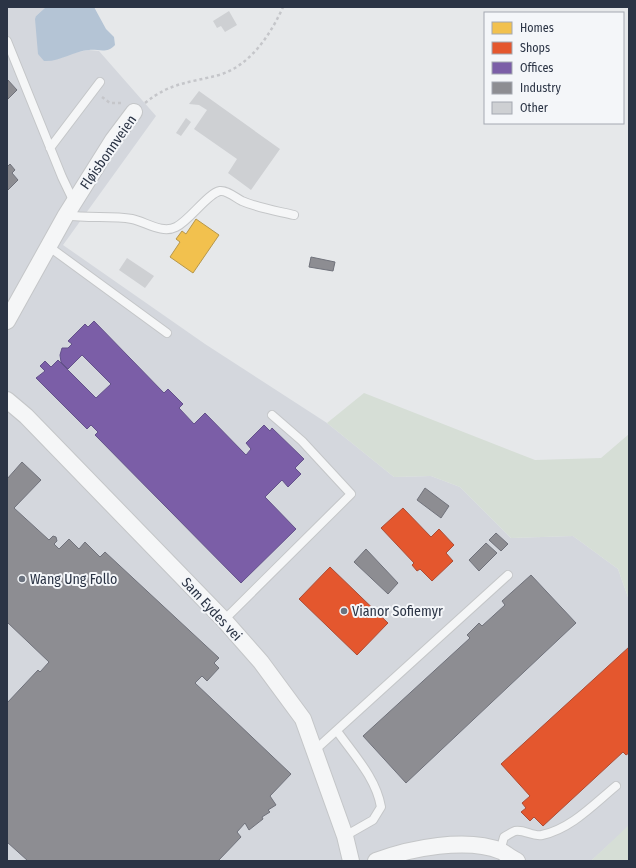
<svg xmlns="http://www.w3.org/2000/svg" width="636" height="868" font-family="'Fira Sans Condensed',sans-serif">
<rect width="100%" height="100%" fill="#e6e8ea"/>
<path fill="#d4d7dd" d="M7 7H46L36 16V23L61 58 72 53 89 50 99 51 156 116 63 245 205 344 327 423 394 477 431 476 460 487 511 538 573 536 618 569 629 600V826L591 861H7Z"/>
<path fill="#d6ded6" d="M364 393 535 460 601 458 629 434V600L618 569 573 536 511 538 460 487 431 476 394 477 327 423Z
M629 825V861H591Z"/>
<path fill="#b4c4d5" d="M46 7H94L106 29 114 37 115 45C107 54 99 49 89 50 73 51 60 62 44 61L38 54 35 19 36 16Z"/>
<path fill="#f2c14e" stroke="#b6974b" d="M196 219 219 235 193 273 170 257 180 242 176 239 182 231 186 234Z"/>
<path fill="#e4572e" stroke="#ac4c35" d="M403 508 431 537 439 529 454 545 446 553 453 561 432 581 420 569 417 571 412 565 414 563 381 528Z
M330 567 388 623 357 655 299 599Z
M629 647V753L626 755 623 752 543 826 534 817 530 821 521 812 526 808 522 803 530 796 501 764Z"/>
<path fill="#7b5ea7" stroke="#63518a" d="M94 321 164 393 168 389 183 404 179 408 194 424 205 413 246 455 251 449 246 443 264 425 270 431 272 428 304 459 295 468 301 474 288 487 282 480 265 497 296 529 241 583 95 435 98 432 91 425 87 429 36 378 45 371 40 366 45 361 51 367 58 360 96 398 111 384 82 355 68 369 61 362 60 355 62 348H68L72 344 68 341 85 324 88 327Z"/>
<path fill="#8d8d92" stroke="#70727b" d="M7 79 17 90 7 100Z
M10 164 15 170 12 173 18 180 7 191V167Z
M311 257 335 262 333 271 309 267Z
M22 462 41 480 14 508 49 540 53 536 56 537 57 541 54 544 59 549 69 539 79 549 85 542 100 557 105 552 219 658 214 663 219 668 207 681 202 676 195 683 291 774 270 796 276 805 268 810 270 812 262 817 263 819 249 830 245 823 237 832 241 837 218 861H28L7 842V703L38 670 40 672 49 662 7 622V479Z
M425 488 449 506 441 518 417 500Z
M496 533 508 544 501 551 489 540Z
M486 543 497 553 479 571 469 560Z
M366 549 398 583 388 594 354 562Z
M531 575 576 623 406 783 363 736 470 638 467 635 479 623 482 626 505 605 502 601Z"/>
<path fill="#ced0d3" d="M229 11 237 25 225 32 221 26 217 28 213 21Z
M199 91 280 149 251 190 228 173 237 159 194 129 207 110 199 105 189 104Z
M186 118 191 122 181 136 176 133Z
M127 258 154 276 145 288 119 270Z"/>
<g fill="none" stroke-linecap="round" stroke-linejoin="round">
<g stroke="#c4c6c8" stroke-width="10">
<path id="lane" d="M7 41 62 177 74 202
M50 148 100 82
M66 215C88 219 111 215 132 219 146 222 162 234 176 227 190 220 208 193 220 191 227 190 236 198 242 201 258 208 277 211 294 215
M48 246 167 333
M224 620 351 494 302 441 272 415
M337 731C354 755 376 778 381 807L373 820 345 836
M315 750 508 575
M500 851 504 837C508 835 512 832 515 831 524 829 533 837 542 835 571 829 594 804 616 786"/>
</g>
<g stroke="#c4c6c8" stroke-width="18">
<path id="street" d="M7 321 66 215 113 140 134 112
M7 400 26 416 224 620 261 662 303 719 345 836 351 861
M376 861C410 848 467 837 501 851 506 854 511 858 517 861"/>
</g>
<path stroke="#c5c6ca" stroke-width="2.5" stroke-dasharray="3 3" stroke-linecap="butt" d="M102 97 110 103H121
M145 103C171 82 189 83 219 75 250 66 271 34 283 7"/>
<use href="#lane" stroke="#f5f6f7" stroke-width="8"/>
<use href="#street" stroke="#f5f6f7" stroke-width="16"/>
</g>
<g fill="#6c737f" stroke="#f4f6f9" stroke-width="1.5">
<circle cx="22" cy="579" r="4"/>
<circle cx="344" cy="611" r="4"/>
</g>
<g text-anchor="middle" stroke-width="4" stroke-linejoin="round" paint-order="stroke">
<g font-size="14" fill="#2b3445" stroke="#f4f6f9">
<text transform="translate(108 152) rotate(-55)" y="5">Fløisbonnveien</text>
<text transform="translate(212 609) rotate(47)" y="5">Sam Eydes vei</text>
</g>
<g font-size="14" fill="#2b3445" stroke="#f4f6f9" text-anchor="start">
<text x="30" y="584">Wang Ung Follo</text>
<text x="352" y="616">Vianor Sofiemyr</text>
</g>
</g>
<rect width="636" height="868" fill="none" stroke="#2b3445" stroke-width="16"/>
<rect x="484" y="12" width="140" height="112" fill="#f4f6f9" stroke="#a4a8b1"/>
<rect x="492" y="22" width="20" height="12" fill="#f2c14e" stroke="#a4a8b1"/>
<text x="520" y="32" font-size="12" fill="#2b3445">Homes</text>
<rect x="492" y="42" width="20" height="12" fill="#e4572e" stroke="#a4a8b1"/>
<text x="520" y="52" font-size="12" fill="#2b3445">Shops</text>
<rect x="492" y="62" width="20" height="12" fill="#7b5ea7" stroke="#a4a8b1"/>
<text x="520" y="72" font-size="12" fill="#2b3445">Offices</text>
<rect x="492" y="82" width="20" height="12" fill="#8d8d92" stroke="#a4a8b1"/>
<text x="520" y="92" font-size="12" fill="#2b3445">Industry</text>
<rect x="492" y="102" width="20" height="12" fill="#ced0d3" stroke="#a4a8b1"/>
<text x="520" y="112" font-size="12" fill="#2b3445">Other</text>
</svg>
